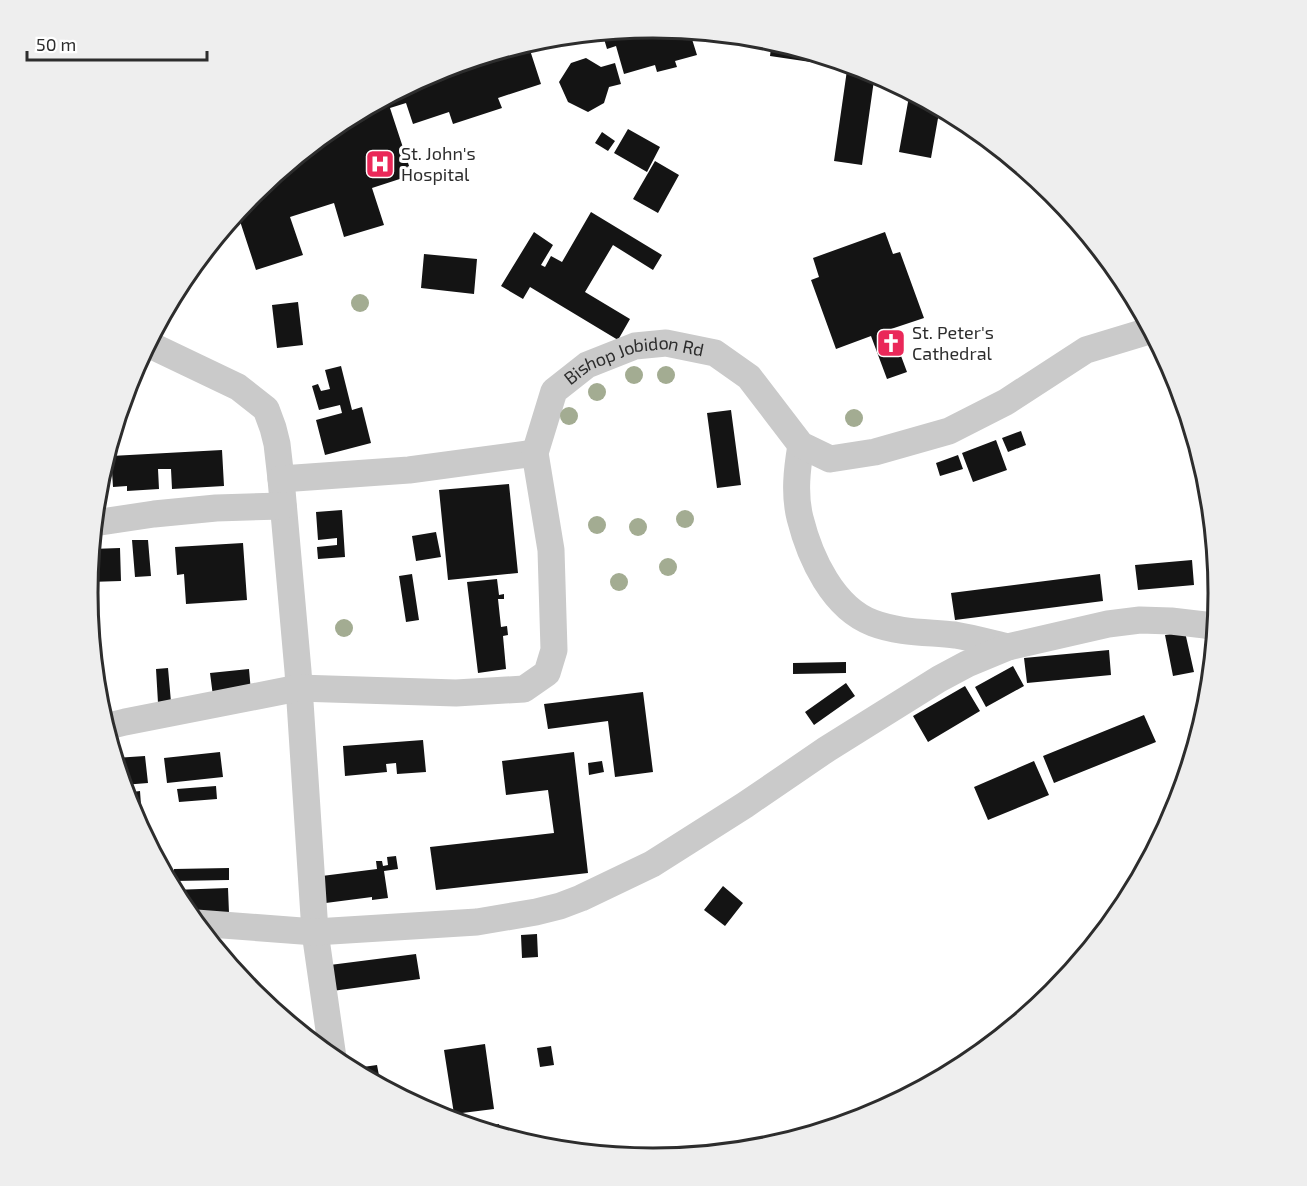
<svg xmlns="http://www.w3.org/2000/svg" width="1307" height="1186" font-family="'Exo 2',sans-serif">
<rect width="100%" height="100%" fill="#fff"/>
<path fill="#141414" d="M654 27 705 32 691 36 697 55 675 61 677 67 657 72 655 65 624 74 616 46 607 49 602 32Z
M584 34 544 48 541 38H543Z
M772 40 825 57 824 64 770 56Z
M528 44 541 84 498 98 502 108 453 124 449 112 413 124 406 103 390 108 412 175 372 188 384 225 344 237 334 203 290 217 303 255 256 270 237 212 254 193 339 122 437 70 465 62 466 65Z
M586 58 601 67 615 63 621 84 609 87 604 103 588 112 568 102 559 82 571 63Z
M848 63 875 73 862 165 834 161Z
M910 91 940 107 931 158 899 152Z
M628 129 660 147 647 172 614 153Z
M602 132 615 141 608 151 595 143Z
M655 161 679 175 658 213 633 199Z
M591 212 662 255 653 270 613 245 585 292 630 319 618 340 530 287 523 299 501 286 534 232 553 245 541 265 545 267 551 256 562 262Z
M885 232 893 254 900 252 924 318 891 329 907 372 887 379 871 336 836 349 811 280 819 277 813 258Z
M424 254 477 259 474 294 421 288Z
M298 302 303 345 277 348 272 305Z
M341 366 352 410 362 407 371 443 325 455 316 420 342 413 340 405 319 410 312 386 318 384 321 391 330 389 325 370Z
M731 410 741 485 717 488 707 413Z
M1021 431 1026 445 1008 452 1002 438Z
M996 440 1007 470 973 482 962 453Z
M222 450 224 486 172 489 171 469H158L159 489 127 491V486L113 487 111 456Z
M958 455 963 469 940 476 936 463Z
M509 484 518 573 448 580 439 490Z
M342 510 345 557 318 559 317 547 337 545V538L318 540 316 512Z
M436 532 441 557 416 561 412 536Z
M132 540H148L151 576 135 577Z
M243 543 247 600 186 604 184 574 177 575 175 547Z
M120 548 121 581 89 582 92 549Z
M1192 560 1194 585 1138 590 1135 565Z
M412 574 419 620 406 622 399 576Z
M1100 574 1103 601 955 620 951 593Z
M497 579 499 595 504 594V599H498L501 627 507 626 508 635 503 636 506 669 478 673 467 582Z
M1185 632 1194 672 1173 676 1165 635Z
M1109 650 1111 675 1027 683 1024 658Z
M846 662V673L793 674V663Z
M1013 666 1024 686 986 707 975 687Z
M168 668 171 702 158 703 156 669Z
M249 669 251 692 213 696 210 673Z
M105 676 109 703 99 705 96 678Z
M846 683 855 696 814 725 805 712Z
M965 686 980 711 928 742 913 716Z
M643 692 653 772 615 777 608 721 548 729 544 704Z
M1144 715 1156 742 1054 783 1043 756Z
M423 740 426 772 397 774 396 763 386 764 387 772 345 776 343 746Z
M220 752 223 777 167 783 164 758Z
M574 752 588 873 436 890 430 847 554 833 548 790 506 795 502 761Z
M145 756 148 783 123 785 115 758Z
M602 761 604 772 589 775 588 763Z
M1034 761 1049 795 988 820 974 787Z
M216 786 217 799 179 802 177 789Z
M140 791 141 805 129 806 125 793Z
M396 856 398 869 384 871 388 898 372 900V897L318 904 314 877 377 869 376 861H382L383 866 388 865 387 857Z
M229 868V880L174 881V869Z
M723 886 743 903 725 926 704 910Z
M228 888 229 913 188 914 183 907 173 890Z
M537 934 538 957 522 958 521 935Z
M416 954 420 979 325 992 322 966Z
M485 1044 494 1109 454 1114 444 1050Z
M551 1046 554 1065 540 1067 537 1048Z
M377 1065 381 1086 349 1069Z
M499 1124 501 1135 476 1128Z"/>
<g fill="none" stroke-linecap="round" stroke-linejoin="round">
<g stroke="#cacaca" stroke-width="27">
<path d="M148 344 238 387 266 409 273 428 277 444 281 479 298 671 315 932 333 1058"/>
<path d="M801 445C797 469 794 494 800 518 810 558 833 608 873 623 899 633 928 632 955 635 973 638 991 643 1008 647"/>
<path d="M281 479 409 470 535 453"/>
<path d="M94 523 154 514 216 508 283 506"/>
<path id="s1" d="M105 727 125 722 298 688 456 693 524 689 547 673 554 650 551 550 535 453 554 391 587 365 635 346 666 343 715 353 749 377 801 445 830 459 875 452 949 431 1006 402 1086 350 1152 330"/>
<path d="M196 923 315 932 477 922 536 912 560 906 581 898 652 864 745 805 827 749 939 679 967 664 1008 647 1108 624 1140 620 1171 621 1205 625 1216 628"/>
</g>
</g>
<g fill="#a3ac92">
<circle cx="360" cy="303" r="9"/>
<circle cx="634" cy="375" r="9"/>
<circle cx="666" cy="375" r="9"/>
<circle cx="597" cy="392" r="9"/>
<circle cx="569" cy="416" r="9"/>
<circle cx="854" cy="418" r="9"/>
<circle cx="685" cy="519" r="9"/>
<circle cx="597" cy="525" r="9"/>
<circle cx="638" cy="527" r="9"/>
<circle cx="668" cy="567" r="9"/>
<circle cx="619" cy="582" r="9"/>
<circle cx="344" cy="628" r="9"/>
</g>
<defs>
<g id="hospital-square" transform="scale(1.5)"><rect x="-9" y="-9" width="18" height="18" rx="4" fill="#ea2859" stroke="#fff"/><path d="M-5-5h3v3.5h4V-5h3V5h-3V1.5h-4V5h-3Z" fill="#fff"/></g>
<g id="church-square" transform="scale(1.5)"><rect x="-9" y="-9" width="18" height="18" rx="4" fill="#ea2859" stroke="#fff"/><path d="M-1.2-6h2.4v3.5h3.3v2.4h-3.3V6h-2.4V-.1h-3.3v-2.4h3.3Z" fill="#fff"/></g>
</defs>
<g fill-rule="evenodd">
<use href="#hospital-square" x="380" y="164"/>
<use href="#church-square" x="891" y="343"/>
</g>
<g text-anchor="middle" stroke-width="6" stroke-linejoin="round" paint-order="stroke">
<g font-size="18" fill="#2d2d2d" stroke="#fff" text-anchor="start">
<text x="401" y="160">St. John's<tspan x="401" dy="21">Hospital</tspan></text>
<text x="912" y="339">St. Peter's<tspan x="912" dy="21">Cathedral</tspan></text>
</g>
<g font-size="18" fill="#2d2d2d" stroke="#fff">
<text dy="6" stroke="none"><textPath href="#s1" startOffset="828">Bishop Jobidon Rd</textPath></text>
</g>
</g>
<path d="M0 0H1307V1186H0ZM98 593a555 555 0 1 1 1110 0a555 555 0 1 1-1110 0Z" fill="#eee" fill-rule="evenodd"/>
<path fill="none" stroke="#2d2d2d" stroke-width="3" d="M98 593a555 555 0 1 1 1110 0a555 555 0 1 1-1110 0Z"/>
<path d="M27 51v9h180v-9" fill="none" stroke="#2d2d2d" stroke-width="3"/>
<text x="36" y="51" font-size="18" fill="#2d2d2d" stroke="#ffffff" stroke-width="4.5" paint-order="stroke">50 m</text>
</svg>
